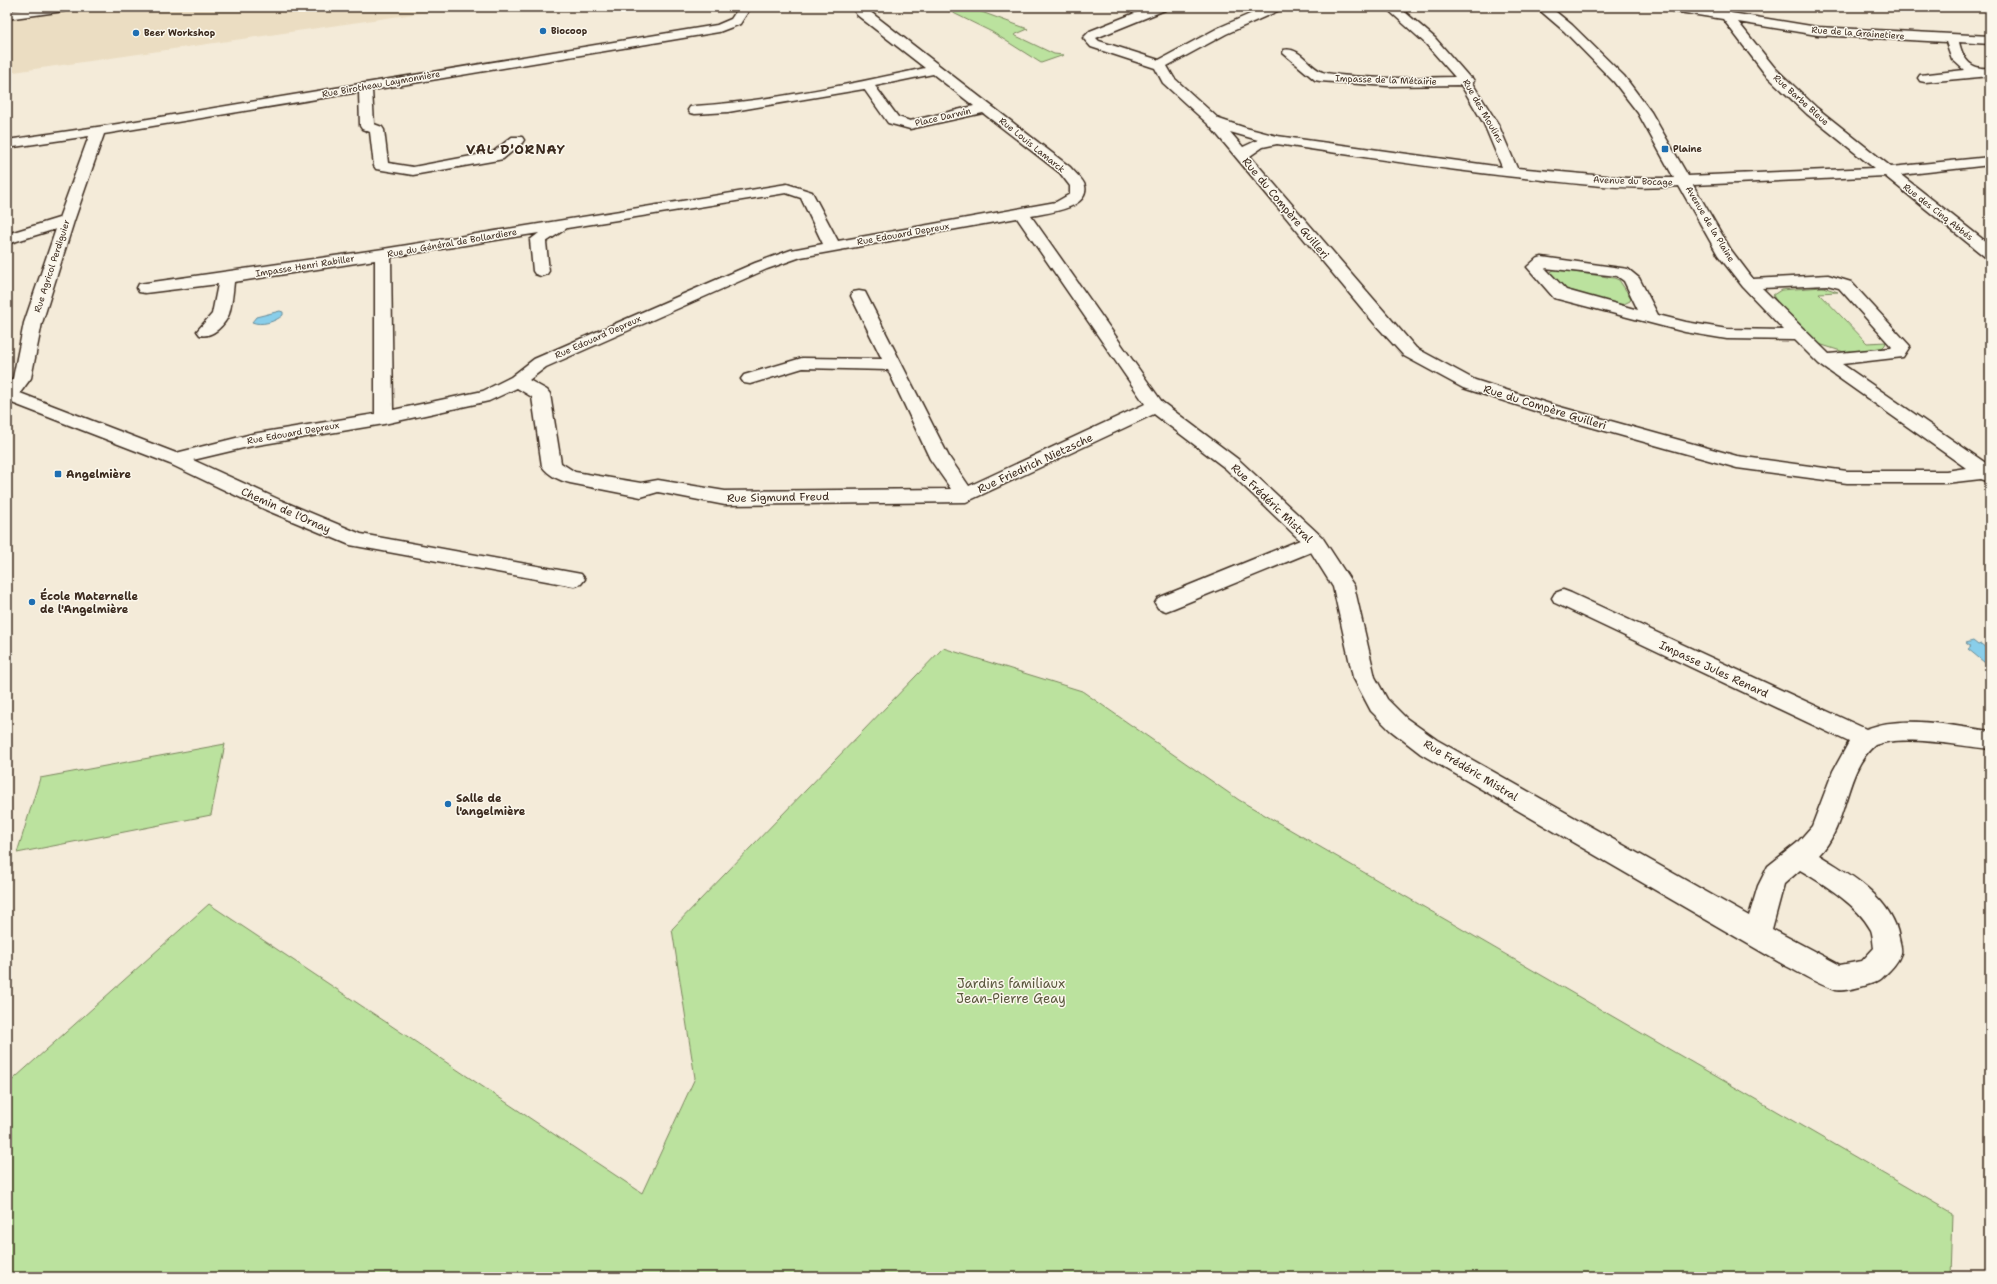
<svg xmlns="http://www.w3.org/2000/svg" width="1997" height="1284" font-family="'Shantell Sans',sans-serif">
<rect width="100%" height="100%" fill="#f4ebd9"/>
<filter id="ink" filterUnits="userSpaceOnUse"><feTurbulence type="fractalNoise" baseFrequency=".025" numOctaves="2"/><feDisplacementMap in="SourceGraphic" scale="8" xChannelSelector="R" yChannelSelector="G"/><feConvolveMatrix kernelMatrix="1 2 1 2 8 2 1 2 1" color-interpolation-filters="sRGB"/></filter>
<g filter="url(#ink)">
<path fill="#ebddc2" d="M7 7H462L7 73Z"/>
<path fill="#bbe29e" stroke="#7b865e" d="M941 7H968L1028 29 1014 35 1054 54 1064 55 1041 63 992 32Z
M1555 269 1614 278 1619 280 1631 298 1630 301 1622 305 1573 293 1564 288 1548 274Z
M1823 287 1838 292 1819 293 1867 343 1886 342 1885 345 1882 348 1844 352 1819 344 1777 303 1773 295 1781 290Z
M943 648 1082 691 1239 800 1952 1213 1950 1277H7V1085L209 904 642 1193 695 1078 672 929Z
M225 744 211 815 17 853 40 778Z"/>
<path fill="#89ceea" stroke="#6a8c98" d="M280 311 283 312V315C275 322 261 326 252 322L256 317Z
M1973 641 1978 645 1981 644 1990 651V667L1968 649 1971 647 1966 643Z"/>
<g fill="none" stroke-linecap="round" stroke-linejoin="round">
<g stroke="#3b2a1e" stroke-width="3">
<path id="street" d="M38 7H70L64 11 7 19V11Z
M739 7H751L740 24 719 32 372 90 374 124 382 127 384 130 388 163 413 167 493 152 512 137H522L524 140 522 143 503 159 498 160 413 175 376 169 374 166 370 132 362 129 360 126 359 92 104 134 74 221 42 323 31 378 20 393 176 453 252 434 375 414V260L234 282C233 292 232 304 229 314 225 325 212 338 200 335L197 331 212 314 218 284 145 293 139 292 137 288 139 284 383 249 787 184 812 192 838 241 1056 202 1070 194V186L1060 173 983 113 910 129 888 123 864 89 728 112 695 114 690 113 688 110 690 107 695 106C772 101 850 84 925 68L857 15 852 7H864L1070 167C1074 172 1084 180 1085 186 1090 209 1045 213 1031 216L1162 402 1239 460 1322 537 1354 586 1375 677 1387 699 1406 718 1437 740 1749 916 1758 886 1768 866 1797 843 1812 826 1833 771 1849 742 1555 603 1552 598 1555 593 1563 590 1571 593 1866 729C1904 714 1951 726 1990 731V749C1960 746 1904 734 1875 745 1843 772 1849 825 1819 855 1850 874 1893 899 1899 938 1900 943 1902 949 1901 953 1898 963 1889 971 1882 978 1877 984 1844 992 1836 990 1819 985 1802 974 1786 966L1421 754 1390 730 1371 711 1353 677 1333 587 1311 552 1174 608 1166 611 1158 608 1155 603 1158 598 1300 540 1225 468 1154 414 966 502 725 505 658 492 641 497 570 483C560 481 548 475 542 466L532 397 517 388 489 401 384 424 252 446 193 460 280 500 361 534 581 574 585 579 581 584 574 586 350 545 266 510 170 464 12 403 7 405V386L13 378 24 323 56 229 7 244V234L59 218 89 136 7 148V140L118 124 717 25 731 19ZM933 74 974 106 910 121 898 117 875 86ZM786 193 801 198 823 244 791 250 755 263 534 359 511 377 483 391 393 410 391 257 539 233 530 240 533 271 535 274 541 276 547 274 549 271 546 242 567 228ZM1017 218 1145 404 969 486 949 457 867 296 865 292 859 291 853 292 851 296 882 359 802 358 744 375 741 379 744 383 750 384 803 368 888 370 930 459 951 489 725 491 658 480 641 483 575 472 561 463 550 394 547 390 529 380 546 367 767 269 801 257ZM1800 870C1825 885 1857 904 1871 930 1873 935 1873 943 1874 948L1862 961 1840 965 1772 929 1784 884Z
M1150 7H1167L1165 10 1096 38 1099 41 1159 60 1218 28 1266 7H1282L1280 10 1226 34 1167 66 1174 78 1219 119 1246 128 1277 136 1502 167 1484 124 1461 85 1387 86 1320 81 1315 80 1283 53 1284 50C1301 46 1311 71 1326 73 1368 80 1412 78 1455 77L1426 44 1385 7H1399L1435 38 1469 77 1472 78 1474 81 1472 83 1498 124 1517 168 1627 178H1674L1638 113 1614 82 1564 31 1536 7H1550L1572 25 1624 76 1651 112 1688 176 1874 168 1807 114 1765 74 1723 19 1672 11 1666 7H1694L1717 11 1714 7H1726L1731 13 1817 27 1990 36V44L1959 42C1963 60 1971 70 1990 68V76L1925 82 1920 81 1918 78 1920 75 1964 70 1952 59 1946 42 1817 35 1738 22 1775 68 1817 108 1891 167 1990 157V165L1901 175 1990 245V258L1984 256 1885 176 1693 185 1731 250 1753 279 1828 275 1851 282 1910 346 1903 357 1842 364 1990 466V482L1981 479 1946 483H1847L1737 468 1541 413 1463 388 1404 356 1374 323 1209 125 1163 83 1155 68 1091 47 1083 38 1090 31ZM1230 132 1258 140 1243 147ZM1277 144C1362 157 1447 170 1533 179 1581 184 1631 191 1679 186L1718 255 1743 287 1784 330 1727 329 1686 322 1658 315 1639 278 1628 269 1542 257 1536 259 1527 267 1554 298 1685 332 1727 339 1795 340 1819 364 1966 468 1946 471H1847L1737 456 1553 405 1475 380 1416 348 1250 156 1263 147ZM1545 268 1617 276 1624 281 1638 310 1566 290ZM1827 285 1839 288 1892 347 1891 348 1829 354 1762 288Z"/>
</g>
<use href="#street" fill="#fbf7ec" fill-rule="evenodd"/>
</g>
</g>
<g fill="#1f6fb2" stroke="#fbf7ec" stroke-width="1.5">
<circle cx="543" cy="31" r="4"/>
<circle cx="136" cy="33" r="4"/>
<rect x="1661" y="145" width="8" height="8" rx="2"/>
<rect x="54" y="470" width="8" height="8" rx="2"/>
<circle cx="32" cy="602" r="4"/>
<circle cx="448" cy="804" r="4"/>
</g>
<g text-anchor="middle" stroke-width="3" stroke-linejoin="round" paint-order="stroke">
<g font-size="9" font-weight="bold" fill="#3b2a1e" stroke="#fbf7ec" text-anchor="start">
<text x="551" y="34">Biocoop</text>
<text x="144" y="36">Beer Workshop</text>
<text x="1673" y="152">Plaine</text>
</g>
<g font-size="9" fill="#3b2a1e" stroke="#fbf7ec">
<text transform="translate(1858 33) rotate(4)" y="3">Rue de la Grainetiere</text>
<text transform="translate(1386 80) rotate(2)" y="3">Impasse de la Métairie</text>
<text transform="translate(381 84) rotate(-10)" y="3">Rue Birotheau Laymonnière</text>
<text transform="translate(1801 100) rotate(42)" y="3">Rue Barbe Bleue</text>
<text transform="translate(1483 111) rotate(60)" y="3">Rue des Moulins</text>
<text transform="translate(943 117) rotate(-13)" y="3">Place Darwin</text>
<text transform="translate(1032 145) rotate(39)" y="3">Rue Louis Lamarck</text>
<text transform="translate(1633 181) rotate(2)" y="3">Avenue du Bocage</text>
<text transform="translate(1938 212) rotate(38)" y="3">Rue des Cinq Abbés</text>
<text transform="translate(1710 224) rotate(59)" y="3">Avenue de la Plaine</text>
<text transform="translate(903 234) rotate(-10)" y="3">Rue Edouard Depreux</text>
<text transform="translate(452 243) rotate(-10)" y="3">Rue du Général de Bollardiere</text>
<text transform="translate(52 266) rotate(-72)" y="3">Rue Agricol Perdiguier</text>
<text transform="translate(305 266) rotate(-9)" y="3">Impasse Henri Rabiller</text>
<text transform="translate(598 337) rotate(-24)" y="3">Rue Edouard Depreux</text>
<text transform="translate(293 433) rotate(-10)" y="3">Rue Edouard Depreux</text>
</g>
<g font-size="11" fill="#3b2a1e" stroke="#fbf7ec">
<text transform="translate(1286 208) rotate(50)" y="4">Rue du Compère Guilleri</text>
<text transform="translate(1545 407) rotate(17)" y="4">Rue du Compère Guilleri</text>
<text transform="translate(1035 463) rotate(-25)" y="4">Rue Friedrich Nietzsche</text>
<text transform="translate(778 497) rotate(-1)" y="4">Rue Sigmund Freud</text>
<text transform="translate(1272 503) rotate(44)" y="4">Rue Frédéric Mistral</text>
<text transform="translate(286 510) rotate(24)" y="4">Chemin de l'Ornay</text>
<text transform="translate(1714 669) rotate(25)" y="4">Impasse Jules Renard</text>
<text transform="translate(1471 770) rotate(31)" y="4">Rue Frédéric Mistral</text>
</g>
<g font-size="11" font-weight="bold" fill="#3b2a1e" stroke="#fbf7ec" text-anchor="start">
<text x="66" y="478">Angelmière</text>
<text x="40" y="600">École Maternelle<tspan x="40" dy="13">de l'Angelmière</tspan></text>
<text x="456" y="802">Salle de<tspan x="456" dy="13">l'angelmière</tspan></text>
</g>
<g font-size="13" font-weight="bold" letter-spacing="1" fill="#3b2a1e" stroke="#fbf7ec">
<text x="516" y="154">VAL D'ORNAY</text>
</g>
<g font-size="13" fill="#5b583e" stroke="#fbf7ec">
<text x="1011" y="988">Jardins familiaux<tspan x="1011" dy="15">Jean-Pierre Geay</tspan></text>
</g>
</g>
<rect width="1997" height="1284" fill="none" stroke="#fbf7ec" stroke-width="24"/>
<rect x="12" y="12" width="1973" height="1260" fill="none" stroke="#3b2a1e" stroke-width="1.5" filter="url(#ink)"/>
</svg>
